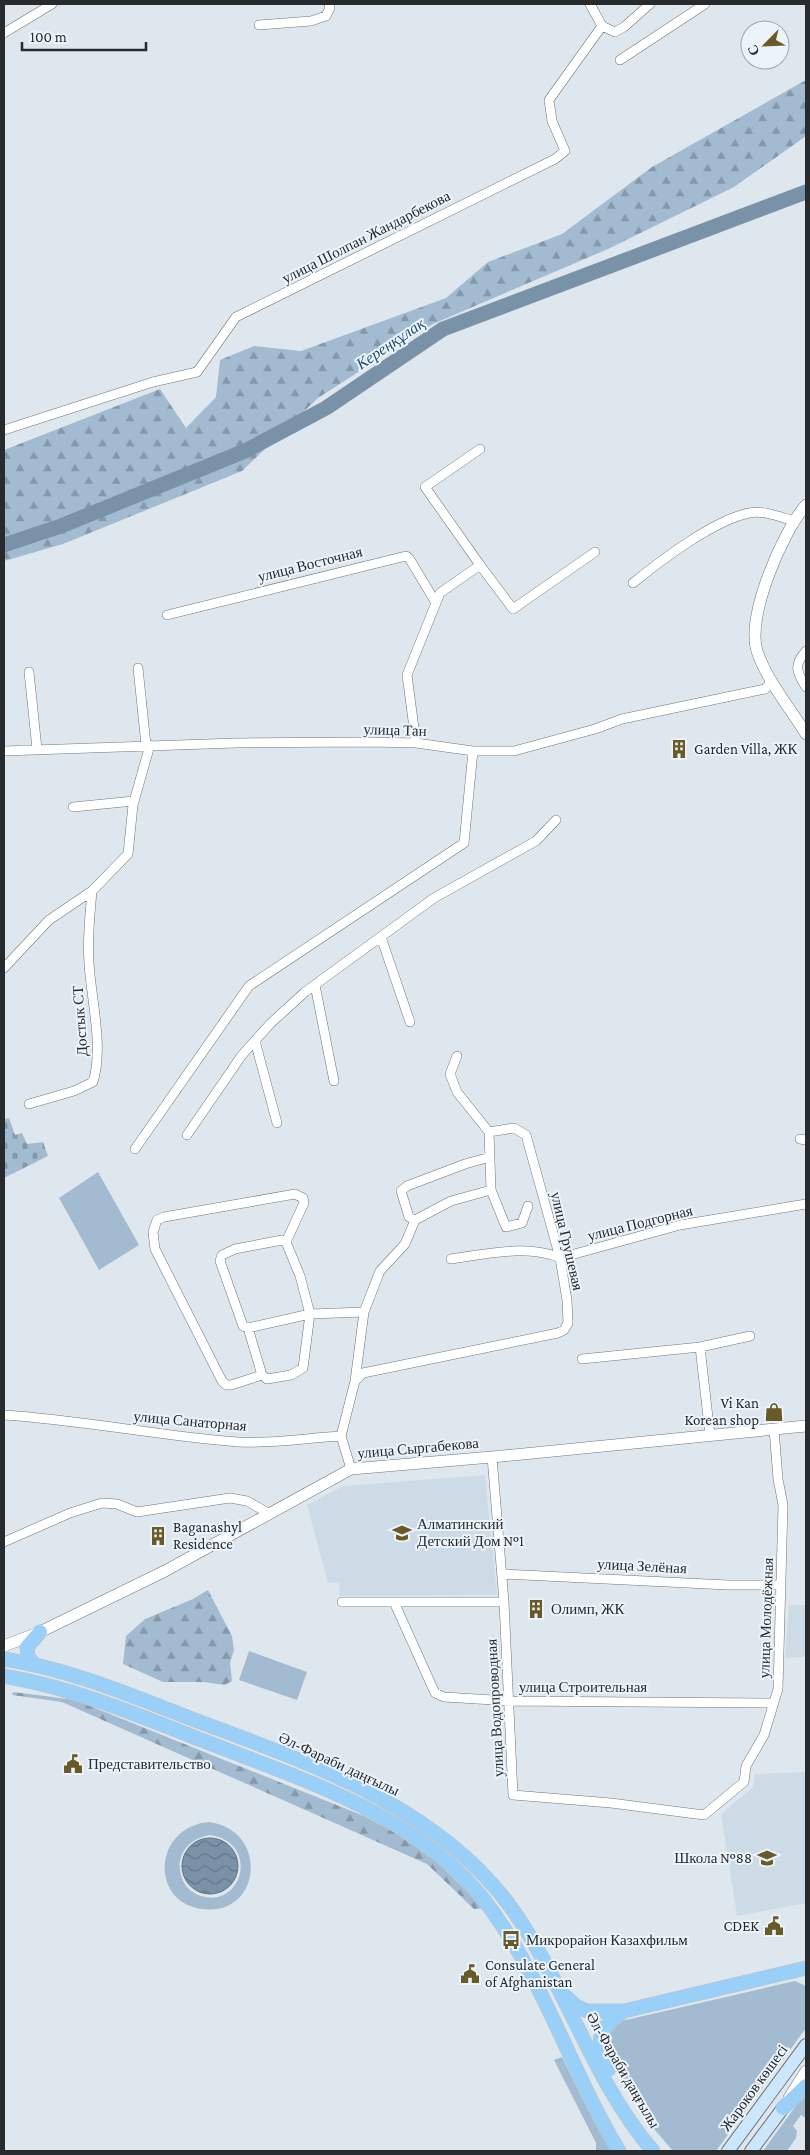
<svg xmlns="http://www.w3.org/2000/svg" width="810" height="2155" font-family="'Crimson Pro',serif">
<defs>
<pattern id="forest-firs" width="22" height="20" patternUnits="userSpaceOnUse" patternTransform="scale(1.25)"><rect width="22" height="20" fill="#a2bbd0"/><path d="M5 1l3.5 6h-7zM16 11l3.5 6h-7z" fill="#8498a9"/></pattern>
<pattern id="cemetery-stones" width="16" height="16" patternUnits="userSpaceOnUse" patternTransform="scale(1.25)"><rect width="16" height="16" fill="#a2bbd0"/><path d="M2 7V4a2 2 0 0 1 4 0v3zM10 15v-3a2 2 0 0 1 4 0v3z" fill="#8498a9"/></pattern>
<pattern id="water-waves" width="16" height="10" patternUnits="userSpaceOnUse" patternTransform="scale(1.25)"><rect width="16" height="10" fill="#7992a7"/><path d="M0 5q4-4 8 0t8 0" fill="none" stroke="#637788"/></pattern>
</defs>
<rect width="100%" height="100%" fill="#dfe7ee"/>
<path fill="#cddbe7" d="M485 1475 497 1595 340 1596 339 1582 328 1583 307 1505 343 1486Z
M789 1605H806V1657L785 1658Z
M806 1772V1903L737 1916 721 1814 753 1787 755 1774Z"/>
<path fill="#a2bbd0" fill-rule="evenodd" d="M98 1172 139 1245 99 1270 59 1198Z
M249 1651 307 1672 297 1700 239 1680Z
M209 1822C271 1831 260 1917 203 1909 149 1903 153 1827 209 1822ZM210 1835C260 1842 243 1909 201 1896 191 1893 183 1885 181 1875 175 1854 190 1838 210 1835Z
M795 1981 806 1986V2028L716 2151H673L648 2122 622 2082 607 2053V2034L617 2022Z
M562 2057 585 2104 613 2151H596V2143L554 2060Z
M806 2092V2118L801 2115 793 2126 797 2131 796 2138 787 2151H763Z"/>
<path fill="url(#forest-firs)" d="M806 80V136L734 187 608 249 433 324 318 398 242 471 63 544 4 561V450L160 389 186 428 216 397 220 360 254 346 301 351 446 298 488 262 562 234 652 167Z
M208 1590 232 1636 234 1650 230 1663 232 1681 225 1685 204 1682H163L123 1664 126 1636 145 1619 193 1599Z
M13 1692 75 1700 364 1816 394 1832 436 1861 484 1908 474 1909 427 1864 62 1702 12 1695Z"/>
<path fill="url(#cemetery-stones)" d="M9 1118 15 1135 22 1133 27 1144 43 1142 48 1156 4 1178V1119Z"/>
<path fill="url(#water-waves)" stroke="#617382" d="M182 1866a28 28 0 1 1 56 0a28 28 0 1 1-56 0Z"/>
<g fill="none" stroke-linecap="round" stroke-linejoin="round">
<path stroke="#7992a7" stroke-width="15" d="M4 545 61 526 245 451 326 408 443 329 806 192"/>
<g stroke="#6f757b" stroke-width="10">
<path id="minor" d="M590 4 602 26
M259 25 311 21 326 16 330 8 329 4
M602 26 615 32 624 27 650 4
M4 33 52 4
M620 60 705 4
M4 430 153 382 197 372 236 317 555 159 565 151 552 121 549 100 602 26
M480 565 513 609 595 552
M633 583C660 561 714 520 749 513 764 510 780 517 794 521
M167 615 406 556 409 558 436 603
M806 651C793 665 797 673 806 687
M138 668 146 745
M29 672 37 749
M416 743 407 675 440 593 480 565 425 487 480 449
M4 751 236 743 369 742 416 743 473 751H514L595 729 622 719 765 689 772 681
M73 807 134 801
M381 937 410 1022
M4 968 49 920 92 891 128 854 133 805 150 745
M315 985 334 1081
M255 1041 277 1123
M29 1104 74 1091 93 1082C104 1047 91 999 89 963 87 939 90 915 92 891
M489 1132 491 1190
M187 1135 242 1055 271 1023 305 992 434 898 536 841 556 820
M800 1139 806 1140
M135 1149 249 986 464 843 473 751
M415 1220 409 1217 401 1191 407 1186 465 1164 490 1157
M282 1240 286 1242 300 1276 310 1314 248 1328 243 1326 220 1261 222 1255 235 1249Z
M451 1259C485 1254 528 1244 560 1258L680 1225 806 1204
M248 1328 262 1375 267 1379 291 1375 303 1368 310 1314 364 1312
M700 1347 710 1435
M582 1359 700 1347 750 1336
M262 1375 231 1385H226L222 1381 155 1249 153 1232 157 1220 164 1217 295 1194 303 1198 304 1203 286 1242
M355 1381 364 1312 380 1271 405 1244 415 1220 451 1201 491 1190 506 1227 522 1223 528 1206
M4 1415C82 1420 160 1436 238 1442 271 1444 307 1438 341 1436L351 1469
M341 1436 355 1381 363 1373 558 1333 564 1330 568 1323 567 1300 560 1258 526 1135 514 1128 489 1132 457 1092 450 1074 457 1056
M492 1457 504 1602 513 1795 611 1803 704 1815 744 1782 746 1766 764 1735 778 1689 783 1505 778 1479 774 1429
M4 1542 70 1513 102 1503 117 1504 137 1512 230 1498 247 1501 270 1514
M502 1574 728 1585H781
M342 1602H504
M394 1602 435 1693 444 1697 510 1701 772 1703"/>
</g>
<g stroke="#6f757b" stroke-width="12">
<path id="tertiary" d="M806 505C783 531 746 616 757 651 767 681 790 708 806 734
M4 1646 40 1632 165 1571 351 1469 492 1457 806 1426
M789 2098 806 2071"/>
</g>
<g stroke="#6f757b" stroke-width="14">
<path id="secondary" d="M728 2151 806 2045
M751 2151 783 2108"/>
</g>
<g stroke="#c3c4c4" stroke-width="15">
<path id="primary" d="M4 1659C69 1669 130 1695 192 1719 306 1762 435 1804 510 1906 565 1982 592 2081 653 2151
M35 1665 28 1657 27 1647 40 1632
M4 1676C74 1688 138 1715 204 1741 301 1779 417 1815 484 1900 543 1976 570 2070 619 2151
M565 1996 576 2006 587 2011H624L806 1968
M609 2069C595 2038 597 2030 624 2011
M783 2108 806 2086"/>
</g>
<use href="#minor" stroke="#fff" stroke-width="9"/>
<use href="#tertiary" stroke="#fff" stroke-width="11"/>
<use href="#secondary" stroke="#cce7fb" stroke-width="12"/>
<use href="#primary" stroke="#9acff7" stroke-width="14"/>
</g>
<defs>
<g id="building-bare" transform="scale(1.5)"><path d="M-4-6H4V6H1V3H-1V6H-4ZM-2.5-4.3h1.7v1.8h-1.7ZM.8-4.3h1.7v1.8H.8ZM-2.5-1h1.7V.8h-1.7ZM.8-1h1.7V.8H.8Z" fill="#695a27" stroke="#ecf4fb" stroke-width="2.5" paint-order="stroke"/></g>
<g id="shop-bare" transform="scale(1.5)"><path d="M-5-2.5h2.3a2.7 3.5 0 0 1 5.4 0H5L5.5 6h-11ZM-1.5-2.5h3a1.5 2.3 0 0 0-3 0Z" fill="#695a27" stroke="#ecf4fb" stroke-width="2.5" paint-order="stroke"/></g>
<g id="school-bare" transform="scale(1.5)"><path d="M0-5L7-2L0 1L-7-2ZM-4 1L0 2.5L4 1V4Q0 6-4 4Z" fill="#695a27" stroke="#ecf4fb" stroke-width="2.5" paint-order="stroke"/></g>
<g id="civic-bare" transform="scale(1.5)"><path d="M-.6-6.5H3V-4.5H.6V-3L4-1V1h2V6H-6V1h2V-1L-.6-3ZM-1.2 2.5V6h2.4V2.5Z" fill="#695a27" stroke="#ecf4fb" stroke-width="2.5" paint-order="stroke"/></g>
<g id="bus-bare" transform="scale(1.5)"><path d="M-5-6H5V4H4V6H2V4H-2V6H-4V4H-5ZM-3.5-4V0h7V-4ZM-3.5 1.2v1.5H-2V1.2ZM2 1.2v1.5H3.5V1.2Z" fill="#695a27" stroke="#ecf4fb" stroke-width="2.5" paint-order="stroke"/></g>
</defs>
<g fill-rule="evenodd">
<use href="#building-bare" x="679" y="749"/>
<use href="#shop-bare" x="774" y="1412"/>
<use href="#school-bare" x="402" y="1533"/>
<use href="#building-bare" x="158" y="1536"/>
<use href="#building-bare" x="536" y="1609"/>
<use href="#civic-bare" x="73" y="1764"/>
<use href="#school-bare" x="767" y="1858"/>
<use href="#civic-bare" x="774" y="1926"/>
<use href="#bus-bare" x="511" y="1940"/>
<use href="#civic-bare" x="470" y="1974"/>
</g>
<g text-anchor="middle" stroke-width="4" stroke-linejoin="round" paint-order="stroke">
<g font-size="15" fill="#282b2d" stroke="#ecf4fb">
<text transform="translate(366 237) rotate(-27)" y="5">улица Шолпан Жандарбекова</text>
<text transform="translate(310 564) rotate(-14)" y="5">улица Восточная</text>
<text transform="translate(395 730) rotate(2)" y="5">улица Тан</text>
<text transform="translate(80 1021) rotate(-94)" y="5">Достык СТ</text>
<text transform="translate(640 1223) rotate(-14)" y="5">улица Подгорная</text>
<text transform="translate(567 1241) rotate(77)" y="5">улица Грушевая</text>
<text transform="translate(190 1421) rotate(5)" y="5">улица Санаторная</text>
<text transform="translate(418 1448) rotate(-5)" y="5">улица Сыргабекова</text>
<text transform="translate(642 1566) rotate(3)" y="5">улица Зелёная</text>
<text transform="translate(766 1618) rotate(-88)" y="5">улица Молодёжная</text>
<text x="583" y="1692">улица Строительная</text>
<text transform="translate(495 1708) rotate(-93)" y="5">улица Водопроводная</text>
<text transform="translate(339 1764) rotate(25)" y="5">Әл-Фараби даңғылы</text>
<text transform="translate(623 2070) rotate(60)" y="5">Әл-Фараби даңғылы</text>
<text transform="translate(754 2088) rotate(-54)" y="5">Жароков көшесі</text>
</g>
<g font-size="15" fill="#282b2d" stroke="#ecf4fb" text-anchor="start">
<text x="694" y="754">Garden Villa, ЖК</text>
<text x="759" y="1408" text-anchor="end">Vi Kan<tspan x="759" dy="17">Korean shop</tspan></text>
<text x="417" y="1529">Алматинский<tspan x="417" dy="17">Детский Дом №1</tspan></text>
<text x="173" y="1532">Baganashyl<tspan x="173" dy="17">Residence</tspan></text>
<text x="551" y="1614">Олимп, ЖК</text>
<text x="88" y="1769">Представительство</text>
<text x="752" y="1863" text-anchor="end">Школа №88</text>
<text x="759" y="1931" text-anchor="end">CDEK</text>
<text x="526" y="1945">Микрорайон Казахфильм</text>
<text x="485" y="1970">Consulate General<tspan x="485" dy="17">of Afghanistan</tspan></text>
</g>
<g font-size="16" font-style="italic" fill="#255071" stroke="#ecf4fb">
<text transform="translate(390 343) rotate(-34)" y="6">Кереңқұлақ</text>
</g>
</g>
<rect width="810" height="2155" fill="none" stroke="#282b2d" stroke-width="10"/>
<g transform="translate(765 45) rotate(246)"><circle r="24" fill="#ecf4fb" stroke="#9ea4a9"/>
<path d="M0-4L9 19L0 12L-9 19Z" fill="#695a27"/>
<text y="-8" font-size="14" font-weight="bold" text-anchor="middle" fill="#282b2d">С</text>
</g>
<path d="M22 42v8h124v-8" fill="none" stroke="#282b2d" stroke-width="2.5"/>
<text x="30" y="42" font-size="15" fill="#282b2d" stroke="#ecf4fb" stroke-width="4" paint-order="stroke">100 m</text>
</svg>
